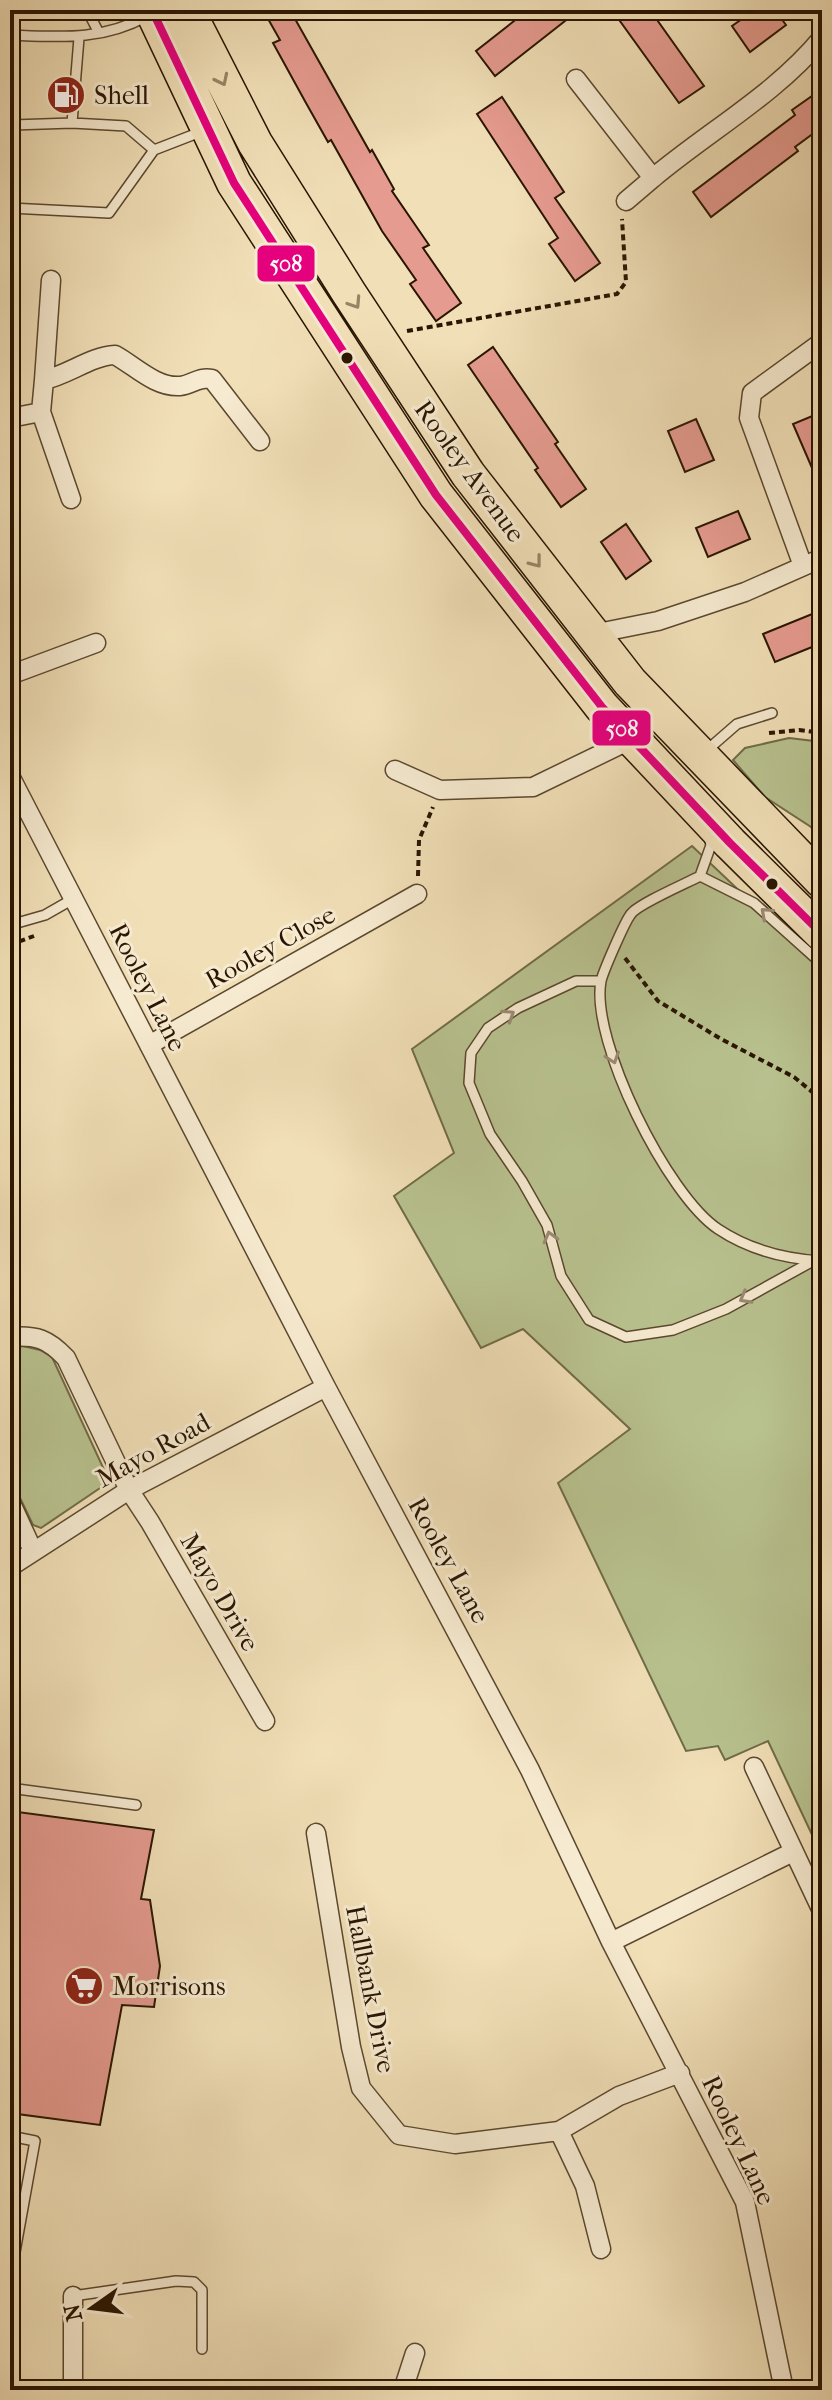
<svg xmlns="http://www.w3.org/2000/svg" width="832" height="2400" font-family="'IM FELL French Canon',serif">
<rect width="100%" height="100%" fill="#f1dfb7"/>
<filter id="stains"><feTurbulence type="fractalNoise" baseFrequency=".0025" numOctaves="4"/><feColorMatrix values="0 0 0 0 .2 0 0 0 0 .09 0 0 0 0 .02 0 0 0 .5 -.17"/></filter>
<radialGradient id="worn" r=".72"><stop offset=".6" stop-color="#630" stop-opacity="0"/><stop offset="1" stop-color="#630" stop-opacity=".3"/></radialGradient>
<path fill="#b8c28f" stroke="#706c48" stroke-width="2" d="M789 738 822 742V839L811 827 765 797 733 760 745 748Z
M692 846 822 969V1856L768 1741 725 1760 718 1746 686 1751 558 1483 630 1429 523 1329 481 1348 394 1196 454 1153 412 1049Z
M23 1346 40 1350 52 1357 106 1474V1484L41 1528 33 1525 10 1477V1348Z"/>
<path fill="#e69b90" stroke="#291501" stroke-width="2" d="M263 10H290L370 152 372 150 394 189 392 191 429 245 423 248 461 303 436 321 410 284 416 280 382 231 331 140 328 142 306 103 273 43 280 40Z
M528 10H579L495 76 476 51Z
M612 10H650L704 86 679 103Z
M755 10H775L786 25 750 52 732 26Z
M822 89V127L795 147 798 151 711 217 693 192 795 115 792 110Z
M502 97 564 192 555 198 600 263 575 281 549 244 558 238 477 114Z
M493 347 558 442 555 444 586 489 561 507 535 470 538 468 468 365Z
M822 412V491L793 424Z
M696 419 714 460 685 472 668 431Z
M738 511 750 539 708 557 696 528Z
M626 524 651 561 626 579 601 542Z
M822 610V643L775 662 763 634Z
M10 1811 154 1830 141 1899 150 1900 160 1966 154 2007 122 2005 100 2125 10 2113Z"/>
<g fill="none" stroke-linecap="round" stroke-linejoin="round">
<g stroke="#5b482e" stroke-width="12">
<path id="lane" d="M87 10 99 33
M10 35C60 37 102 41 147 16
M72 123 79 38
M154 150 203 131
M10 179 13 125 72 123 126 126 154 150 109 213 10 208
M706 751 737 724 772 713
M709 837 711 845 700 876C687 883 638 904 631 914 625 921 603 972 601 981 590 1041 668 1196 718 1229 748 1249 786 1259 822 1261
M700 876 754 903 822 964
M10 925 45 915 73 899
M601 981H576L518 1008 488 1028 471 1053 469 1083 490 1134 522 1181 547 1225 561 1276 589 1320 626 1337 673 1330 726 1309 813 1261
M10 1788 136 1805
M10 2136 35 2141 10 2280
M73 2296 176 2281 194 2282 202 2290V2349
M820 2390 822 2389"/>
</g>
<g stroke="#5b482e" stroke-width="21">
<path id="street" d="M576 79 653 178 626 201
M653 178C709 131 776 94 822 38
M44 380 51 280
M41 412 71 499
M10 418 41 412 44 380C68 375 91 356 115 355 135 366 156 388 180 386 192 385 199 376 212 379L260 441
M803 566 749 418 752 393 822 342
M593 634 658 621 745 592 822 558
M10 675 96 643
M395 770 440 790 533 787 632 739
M10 776 326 1387 530 1770 611 1942 745 2202 784 2390
M149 1045 417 894
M10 1337C37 1335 48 1339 66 1358L129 1490 150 1522 265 1721
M10 1501 33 1551
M10 1567 129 1490 326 1387
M754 1767 822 1911
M316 1833 351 2047 361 2088 399 2135 455 2144 559 2131 619 2096 680 2073
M611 1942 793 1852
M559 2131 585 2186 601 2249
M73 2390V2296
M403 2390 415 2353"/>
</g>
<g stroke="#291501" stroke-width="37">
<path id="highway" d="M152 10 234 183 436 495 602 707 730 843 822 934
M187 10 255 143 349 293 468 474 630 682 822 881"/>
</g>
<path stroke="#291501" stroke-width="4" stroke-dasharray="6 4" stroke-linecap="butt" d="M407 331 617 294 626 282 622 219
M769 733 799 730 822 733
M418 876 419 840 433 807
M10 945 34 936
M625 958 658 1001 721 1039 794 1077 822 1100"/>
<use href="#lane" stroke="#f6ead0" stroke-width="9"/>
<use href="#street" stroke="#f6ead0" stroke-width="18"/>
<use href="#highway" stroke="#f1dfb7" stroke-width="34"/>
<g stroke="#f6ead0" stroke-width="14">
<path id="bus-1" d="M152 10 234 183 436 495 602 707 730 843 822 934"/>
</g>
<use href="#bus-1" stroke="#e5007d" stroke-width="8"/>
</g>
<defs><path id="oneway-chevron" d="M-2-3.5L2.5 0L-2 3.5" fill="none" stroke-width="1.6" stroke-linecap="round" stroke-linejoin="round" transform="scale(2)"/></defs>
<g stroke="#978465">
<use href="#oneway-chevron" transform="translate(222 80) rotate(64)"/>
<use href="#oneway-chevron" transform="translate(355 303) rotate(57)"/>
<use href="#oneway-chevron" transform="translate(536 562) rotate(52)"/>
</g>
<g stroke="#9a8a73">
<use href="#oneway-chevron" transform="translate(766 913) rotate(-138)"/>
<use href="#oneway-chevron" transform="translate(509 1015) rotate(-33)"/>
<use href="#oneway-chevron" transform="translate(613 1058) rotate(71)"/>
<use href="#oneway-chevron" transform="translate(550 1237) rotate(-105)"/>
<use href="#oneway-chevron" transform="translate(745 1298) rotate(151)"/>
</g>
<defs>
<g id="fuel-disc" transform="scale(2)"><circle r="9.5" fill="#8f2418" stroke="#f6ead0"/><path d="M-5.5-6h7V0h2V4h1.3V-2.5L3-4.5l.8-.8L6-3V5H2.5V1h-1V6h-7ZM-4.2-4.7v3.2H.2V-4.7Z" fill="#fff"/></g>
<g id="supermarket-disc" transform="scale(2)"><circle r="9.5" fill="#8f2418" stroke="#f6ead0"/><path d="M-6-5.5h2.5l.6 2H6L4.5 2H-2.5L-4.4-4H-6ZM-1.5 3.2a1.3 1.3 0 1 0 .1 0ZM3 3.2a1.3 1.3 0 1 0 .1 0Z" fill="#fff"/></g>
</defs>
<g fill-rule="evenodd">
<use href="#fuel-disc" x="66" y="95"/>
<use href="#supermarket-disc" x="84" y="1986"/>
</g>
<g fill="#291501" stroke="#f6ead0" stroke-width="3">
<circle cx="347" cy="358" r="7"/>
<circle cx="772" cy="884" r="7"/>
</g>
<g text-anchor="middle" stroke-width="6" stroke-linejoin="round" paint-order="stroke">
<g font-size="26" fill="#291501" stroke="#f6ead0" text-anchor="start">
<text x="94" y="104">Shell</text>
<text x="112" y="1995">Morrisons</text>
</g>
<g font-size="26" fill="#291501" stroke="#f6ead0">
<text transform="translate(470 471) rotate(54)" y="9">Rooley Avenue</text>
<text transform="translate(270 947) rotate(-29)" y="9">Rooley Close</text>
<text transform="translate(148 987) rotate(63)" y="9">Rooley Lane</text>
<text transform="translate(153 1450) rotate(-29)" y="9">Mayo Road</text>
<text transform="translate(449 1560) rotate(61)" y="9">Rooley Lane</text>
<text transform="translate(220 1592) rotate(60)" y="9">Mayo Drive</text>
<text transform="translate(371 1989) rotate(79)" y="9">Hallbank Drive</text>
<text transform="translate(739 2140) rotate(65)" y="9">Rooley Lane</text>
</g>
</g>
<g stroke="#f6ead0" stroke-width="3">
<rect x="256" y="244" width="60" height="39" rx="8" fill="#e5007d"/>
<rect x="591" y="709" width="61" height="38" rx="8" fill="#e5007d"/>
</g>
<g font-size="22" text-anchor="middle" font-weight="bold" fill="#fff">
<text x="286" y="271">508</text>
<text x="622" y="736">508</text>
</g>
<rect width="832" height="2400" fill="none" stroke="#f1dfb7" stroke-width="40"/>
<rect x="12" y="12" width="808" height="2376" fill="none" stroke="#291501" stroke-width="4"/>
<rect x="20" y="20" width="792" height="2360" fill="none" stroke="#291501" stroke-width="2"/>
<g transform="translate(92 2308) rotate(256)" stroke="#f6ead0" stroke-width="6" paint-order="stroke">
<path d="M0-6L14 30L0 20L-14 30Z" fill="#291501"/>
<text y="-12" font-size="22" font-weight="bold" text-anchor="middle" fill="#291501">N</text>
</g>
<rect width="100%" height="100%" filter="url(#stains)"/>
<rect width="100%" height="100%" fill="url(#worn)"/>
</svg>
